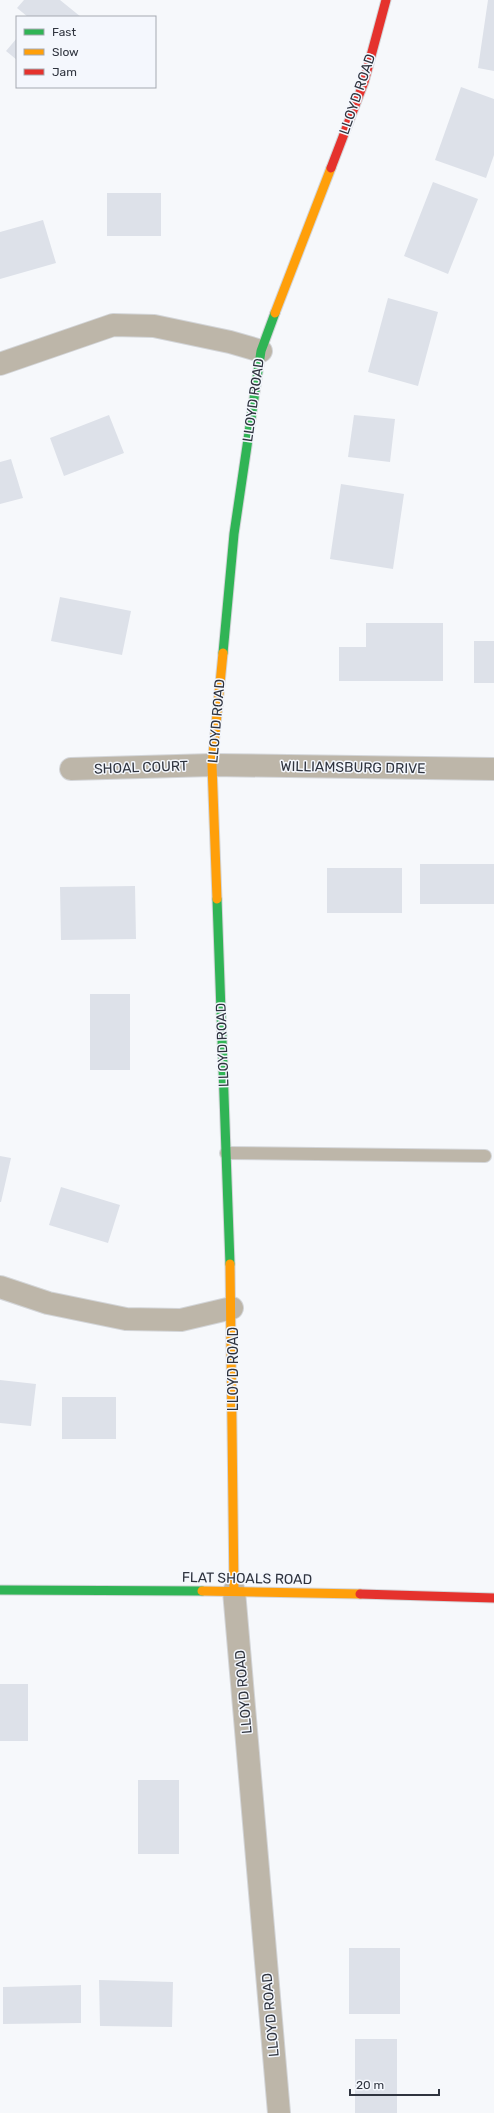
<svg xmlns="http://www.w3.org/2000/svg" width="494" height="2113" font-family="Rubik,sans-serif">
<rect width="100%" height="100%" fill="#f6f8fb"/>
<path fill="#dde1e9" d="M24 0H60L81 17H28L17 8Z
M488 0H494V71L478 68Z
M17 38V60L6 51Z
M461 87 494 99V155L486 178 435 160Z
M433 182 478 199 448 274 404 256Z
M107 193H161V236H107Z
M43 220 56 263 0 279V232Z
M388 298 438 312 418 386 368 372Z
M109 415 124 453 64 476 50 438Z
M354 415 395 419 390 462 348 457Z
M11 459 23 498 0 504V462Z
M341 484 404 494 393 569 330 559Z
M60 597 131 611 122 655 51 641Z
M366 623H443V681H339V647H366Z
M474 641H494V683H474Z
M420 864H494V904H420Z
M327 868H402V913H327Z
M135 886 136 939 61 940 60 887Z
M90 994H130V1070H90Z
M0 1156 11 1158 1 1202H0Z
M61 1187 120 1205 108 1243 49 1225Z
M0 1380 36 1384 31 1426 0 1423Z
M62 1397H116V1439H62Z
M0 1684H28V1741H0Z
M138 1780H179V1854H138Z
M349 1948H400V2014H349Z
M99 1980 173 1982 172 2027 100 2026Z
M81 1985V2023L3 2024V1987Z
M355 2039H397V2113H355Z"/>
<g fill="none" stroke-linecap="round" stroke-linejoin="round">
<g stroke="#d3d5d8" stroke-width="14">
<path id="lane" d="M226 1153 485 1156"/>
</g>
<g stroke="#d3d5d8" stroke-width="24">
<path id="street" d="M0 364 113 325 154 326 230 342 261 351
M71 769 212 765 494 769
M0 1287 48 1303 126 1319 181 1320 232 1308
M234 1591 279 2113"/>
</g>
<g stroke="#d3d5d8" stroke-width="11">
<path id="fast" d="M223 653 234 534 261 351 275 313
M217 899 230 1264
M0 1590 202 1591"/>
</g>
<g stroke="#d3d5d8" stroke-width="11">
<path id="slow" d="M275 313 331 168
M217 899 212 765 223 653
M230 1264 234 1591
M202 1591 360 1594"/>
</g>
<g stroke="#d3d5d8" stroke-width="11">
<path id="jam" d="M331 168 364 82 386 0
M360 1594 494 1598"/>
</g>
<use href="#lane" stroke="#bdb6a9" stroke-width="12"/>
<use href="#street" stroke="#bdb6a9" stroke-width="22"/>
<use href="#fast" stroke="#30b455" stroke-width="9"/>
<use href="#slow" stroke="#ff9f0a" stroke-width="9"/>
<use href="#jam" stroke="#e5322d" stroke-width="9"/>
</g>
<g text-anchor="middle" stroke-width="3" stroke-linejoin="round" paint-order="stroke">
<g font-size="14" fill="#2f343f" stroke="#f4f7fd">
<text transform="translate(357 94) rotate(-71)" y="5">LLOYD ROAD</text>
<text transform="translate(253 400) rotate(-82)" y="5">LLOYD ROAD</text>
<text transform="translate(216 721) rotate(-85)" y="5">LLOYD ROAD</text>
<text transform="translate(141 767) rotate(-2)" y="5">SHOAL COURT</text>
<text transform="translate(353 767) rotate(1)" y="5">WILLIAMSBURG DRIVE</text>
<text transform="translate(222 1045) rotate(-92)" y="5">LLOYD ROAD</text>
<text transform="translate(233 1369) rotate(-90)" y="5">LLOYD ROAD</text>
<text transform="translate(247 1578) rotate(1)" y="5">FLAT SHOALS ROAD</text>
<text transform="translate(243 1692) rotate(-95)" y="5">LLOYD ROAD</text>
<text transform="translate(270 2015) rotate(-95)" y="5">LLOYD ROAD</text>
</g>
</g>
<rect x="16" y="16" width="140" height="72" fill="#f4f7fd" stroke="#a5a9b1"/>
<rect x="24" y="29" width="20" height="6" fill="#30b455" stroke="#a5a9b1"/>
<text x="52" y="36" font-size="12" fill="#2f343f">Fast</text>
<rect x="24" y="49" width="20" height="6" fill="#ff9f0a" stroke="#a5a9b1"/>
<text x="52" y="56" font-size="12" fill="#2f343f">Slow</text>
<rect x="24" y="69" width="20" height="6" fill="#e5322d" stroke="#a5a9b1"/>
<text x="52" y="76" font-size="12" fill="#2f343f">Jam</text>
<path d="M350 2089v6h89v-6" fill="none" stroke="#2f343f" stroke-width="2"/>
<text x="356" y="2089" font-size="12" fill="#2f343f" stroke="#f4f7fd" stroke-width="3" paint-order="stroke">20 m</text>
</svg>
